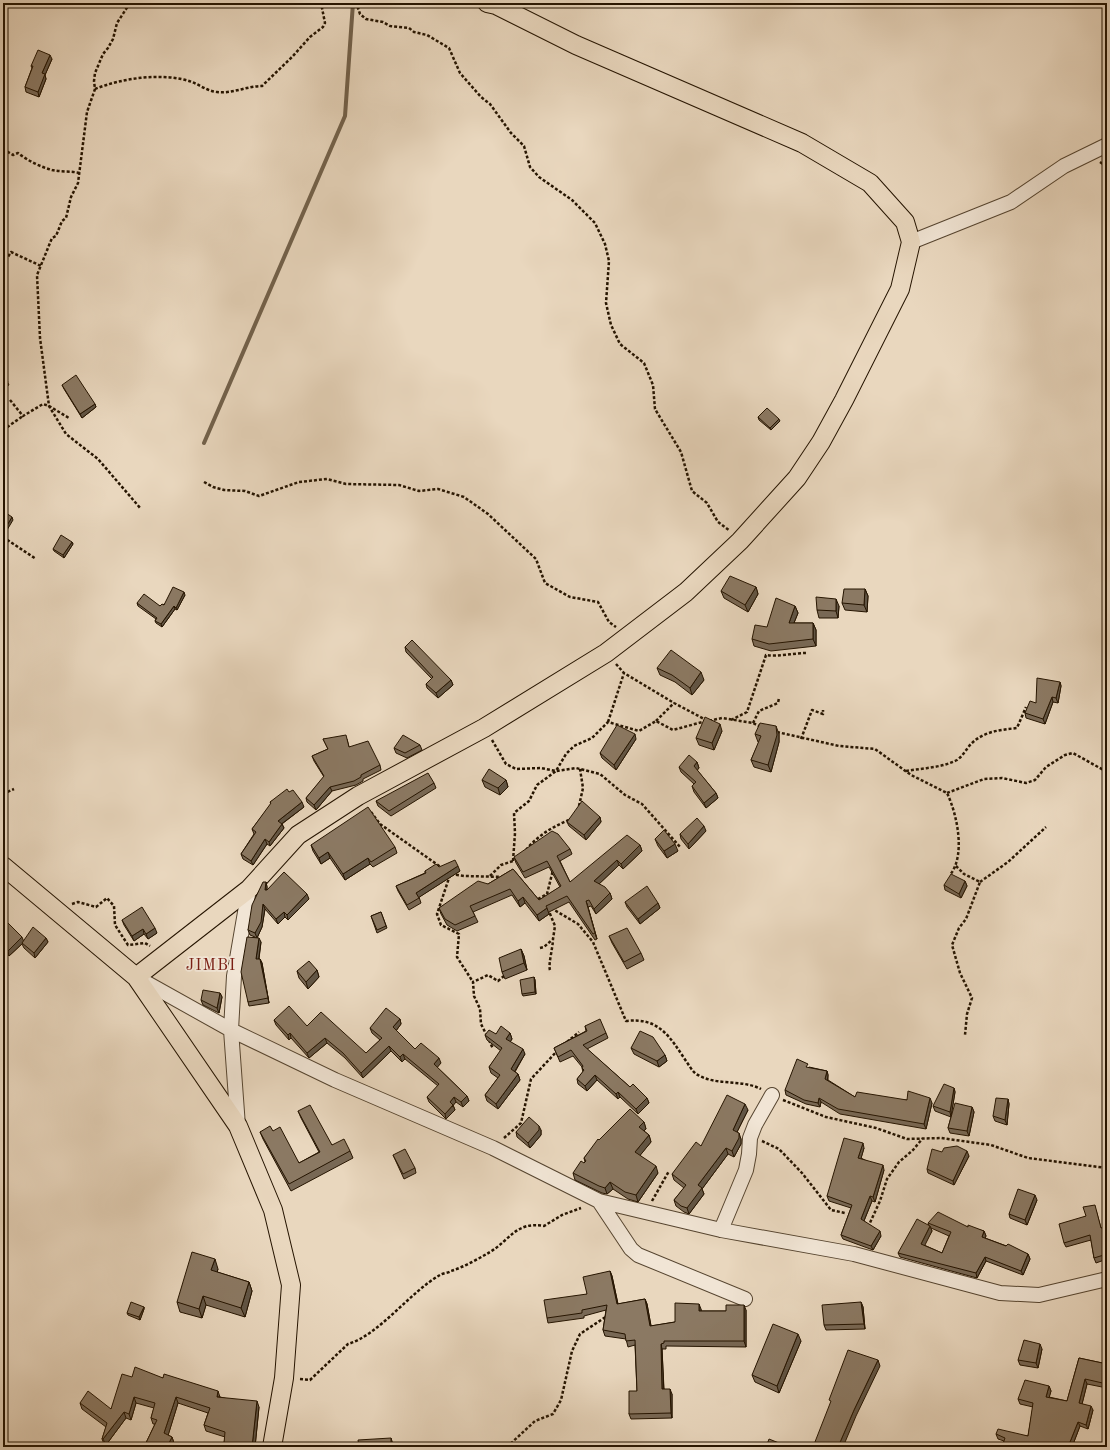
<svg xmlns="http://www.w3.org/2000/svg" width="1110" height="1450" font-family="'Old Standard TT',serif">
<rect width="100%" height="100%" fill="#e9d7be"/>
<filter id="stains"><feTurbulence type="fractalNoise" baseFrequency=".005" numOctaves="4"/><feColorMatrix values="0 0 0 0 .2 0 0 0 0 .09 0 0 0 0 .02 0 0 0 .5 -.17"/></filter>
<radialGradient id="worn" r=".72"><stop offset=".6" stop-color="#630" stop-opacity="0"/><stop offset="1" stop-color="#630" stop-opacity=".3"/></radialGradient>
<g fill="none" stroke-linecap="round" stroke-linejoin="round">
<path stroke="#72614b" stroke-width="4" d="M204 443 345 116 353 3"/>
<g stroke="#564530" stroke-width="16">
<path id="minor" d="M911 242 1011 202 1064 166 1107 145
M138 978 231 1030 335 1080 493 1148 599 1201 721 1230 854 1254 1000 1293 1039 1295 1107 1279
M238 1126 231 1030 234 976 249 889
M599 1201 631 1249 638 1255 745 1299
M721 1230 746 1170 749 1154 750 1138 755 1125 772 1095"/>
</g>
<g stroke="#251400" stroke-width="20">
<path id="major" d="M3 866 136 977
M272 1447 284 1378 291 1285 273 1210 238 1126 136 977 249 889 298 835 358 796 484 728 606 653 686 592 740 541 797 478 821 442 844 400 900 289 911 242 905 222 870 183 802 143 576 45 496 5 487 3"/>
</g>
<path stroke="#251400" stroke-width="2.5" stroke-dasharray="3 2" stroke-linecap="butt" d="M130 3 117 23 113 39 108 48 103 54 95 73 94 81 95 89 87 112 78 183 71 197 66 218 62 221 56 236 52 238 37 275 40 338 49 406 66 434 98 459 141 509
M362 3 358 8 360 14 366 19 383 22 390 26 409 28 414 32 427 35 449 48 460 73 481 97 490 104 511 133 524 146 530 167 539 177 572 200 595 223 605 244 609 261 606 303 611 325 620 344 644 363 653 385 655 409 681 452 692 491 707 503 718 522 730 531
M95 89C122 78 164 72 192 82 200 85 207 91 217 92 232 94 247 86 262 86L292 57 310 37 323 27 325 23 322 8 326 3
M3 149 13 155 18 153C28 161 41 167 52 170 61 172 71 171 80 173
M1100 162 1107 167
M3 265 11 252 41 266
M10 400 23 416 43 404 49 406 69 418
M3 430 23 416
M204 482 213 487 224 490 245 491 259 496 299 482 327 479 346 484 399 485 419 491 438 489 464 497 488 514 536 559 545 583 570 597 598 602 609 622 616 627
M3 537 36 559
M616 664 624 673 674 703 708 721 722 718 753 723 761 727
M731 720 747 712 766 655C777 657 794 653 807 653
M656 721 674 703
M608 722 624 673
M753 723 759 711 778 703 779 698
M777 732 839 746 875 749 911 775 947 793C957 814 966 855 950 875
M801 739 812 710 823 714V710
M492 740 506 764 516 769 541 768 556 771 576 768 600 774 625 795 642 804 681 848
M906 771C923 768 941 768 957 760 963 756 967 748 971 744 984 731 1000 730 1017 728L1026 707
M947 793 984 779 1002 778 1026 783 1035 780 1046 767 1065 755 1073 753 1107 772
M3 794 14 789
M579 806 583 788 580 769
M371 812 380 824 442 868
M526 850C538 835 554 826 571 819
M513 861 515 833 514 813 529 801 537 785 556 771 566 754 574 746 592 738 608 722 639 731 656 721 673 730 706 721
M956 866 964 874 980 882 966 919 959 928 952 945 960 973 972 998 967 1014 965 1035
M451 874 464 876 504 877
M450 875 437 914 441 925 459 934 457 957 473 982
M490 876 501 865 513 861
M980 882 1008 862 1046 827
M538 899 547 894 553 870
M72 904 78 902 96 907 107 898 114 906 115 925 128 945 145 943 150 946
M551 908 578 924 593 942 626 1021C659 1017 670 1037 686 1061 689 1065 693 1073 698 1075 717 1086 741 1079 761 1089
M540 948 544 947 553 939 555 926 548 909
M550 970C548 965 553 947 553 939
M487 1036 481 1024 480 1009 474 996 473 982 488 975 498 981 504 976
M489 1040 493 1049
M567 1042 579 1032
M783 1100 826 1117 876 1128 907 1139 941 1138 991 1145 1028 1158 1107 1168
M504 1138 521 1123 531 1079 558 1050
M762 1141 779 1149 802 1173 831 1210 845 1213
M652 1201 669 1171
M868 1227 880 1201 887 1179 899 1162 913 1150 923 1138
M300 1379 310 1380 348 1344C379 1335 410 1292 440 1275 443 1273 448 1273 451 1271 464 1267 478 1259 490 1252 510 1240 516 1221 544 1226L562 1215 581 1208
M507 1447 535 1421 553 1414 561 1400 572 1351 580 1334 607 1316"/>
<use href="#minor" stroke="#f1e5d5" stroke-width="14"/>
<use href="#major" stroke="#e9d7be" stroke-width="18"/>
</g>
<path fill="#786855" stroke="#251400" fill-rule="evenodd" d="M52 59 45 75 46 79 39 97 26 92 25 87 32 68 31 66Z
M3 373 9 385 3 388Z
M62 385 95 404 96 407 82 418 64 389Z
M758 417 780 421 771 430 759 420Z
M72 542 73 544 64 558 54 551 53 549Z
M756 587 758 594 748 612 724 598 721 591Z
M865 589 868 596 867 612 845 610 842 603Z
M185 595 177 610 175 609 162 627 156 623 155 621 156 619 138 606 137 603 160 606Z
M795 606 798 613 794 623H813L816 630V646L771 651 754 646 752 639Z
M839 606 838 618H819L817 610Z
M405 647 451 680 453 685 438 698 427 688 426 684 432 679 406 652Z
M657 668 704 680 692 695 675 682 660 675Z
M1060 682 1061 686 1058 703 1053 702 1045 724 1026 718 1025 713Z
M722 731 714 750 699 745 696 738Z
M755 734H779V742L771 772 754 767 751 760 759 742H758Z
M323 739H347L349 747 380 765 381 770 363 779V781L356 785 332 791 316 810 307 802 306 798 324 777 314 761 312 756 328 749Z
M636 739 616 770 602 758 600 753Z
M420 745 422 750 407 758 396 753 394 748Z
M697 762 699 768 697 770 716 793 718 798 706 808 694 792 692 786 694 784 681 772 679 767Z
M482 780H506L508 787 500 795 485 787Z
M434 783 436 788 391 816 378 806 376 801Z
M289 792 304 807 282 824 284 828 270 846 267 844 253 865 243 859 241 854 254 834 252 829 271 804 270 802Z
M600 817 601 822 586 840 569 826 567 822Z
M706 831 689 849 681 839 680 834Z
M655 839 678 851 667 858 658 846Z
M311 845 395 847 397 853 373 867 370 864 345 880 330 858 321 864 313 851Z
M640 845 642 851 623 869 619 865 599 884 610 893 612 899 596 914 591 906 588 907 597 939 595 940 569 902 549 912V914L539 921 525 903 520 907 512 895 473 912 478 922 457 931 447 925 441 914 439 908 488 884 513 869 539 900 560 887 549 867 525 878 516 863 514 857 570 849 572 854 560 861 570 882Z
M425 871H460L419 897 421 903 409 910 398 891 396 886 425 873Z
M965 881 967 886 961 898 945 890 944 885Z
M266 882 267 887V890L309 899 288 920 285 917 278 924 265 909 262 927 257 938 261 942 259 959H260L262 963 269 1003 249 1006 248 1002 255 937 250 935 248 930Z
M625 902 658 903 660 908 640 924 627 907Z
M381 912 387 928 377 933 371 916Z
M3 920 24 941 46 938 48 942 35 958 24 948 22 944 9 956 3 948Z
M122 920 157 933 148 939 144 934 134 941 124 925Z
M609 936 641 953 644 960 627 969 612 943Z
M521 949 524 956 527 970 505 979 502 972Z
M317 970 319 977 308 989 299 978 297 971Z
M534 977 535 980 536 994 523 996 522 994Z
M220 993 222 997 219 1013 203 1005 201 1000Z
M400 1019 401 1024 396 1031 415 1049 441 1063 437 1067 467 1096 469 1101 463 1107 456 1102 453 1105 455 1110 446 1119 429 1102 427 1097 438 1086 405 1059 402 1062 391 1051 363 1078 345 1058 327 1043 309 1058 291 1038 289 1040 276 1025 274 1020 307 1026 366 1053 380 1040 372 1033 370 1028Z
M585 1026 606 1033 608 1038 587 1049 630 1087 647 1098 649 1103 638 1114 620 1097 618 1099 597 1080 587 1091 578 1084 577 1079 583 1072 582 1068V1067L573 1056 560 1062 554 1048 586 1031Z
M510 1033 512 1039 510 1042 525 1054 515 1072 518 1074 520 1080 498 1109 487 1101 485 1095 498 1078 491 1073 489 1067 501 1051 487 1040 485 1035 496 1034Z
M631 1048 665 1055 667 1061 659 1067 634 1054Z
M809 1067 827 1071 828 1075V1080L855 1097 907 1100 932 1103 926 1129 840 1114 821 1102 820 1107 806 1104 786 1095 785 1090Z
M954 1088 955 1092 951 1116 972 1107 974 1112 969 1136 950 1133 948 1128 951 1117 935 1111 933 1106Z
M1008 1099 1009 1104 1007 1125 995 1121 993 1116Z
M748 1110 737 1132 741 1139V1144L734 1157 728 1154 702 1189 704 1194 689 1214 684 1212 676 1206 674 1200 684 1188 674 1180 672 1174 701 1146Z
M298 1111 332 1145 350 1151 353 1158 291 1191 263 1139 260 1132 273 1131 299 1163 319 1152 301 1118Z
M644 1122 646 1129 644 1131 649 1135 651 1142 640 1155 658 1173 638 1202 628 1199 613 1189 607 1194 602 1193 575 1180 573 1173 585 1162 584 1158 599 1140Z
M541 1130V1135L530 1148 517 1137 516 1132Z
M864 1148 861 1158 884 1170 875 1202 872 1201 864 1221 881 1236 873 1250 843 1239 841 1235 851 1208 829 1201 827 1196Z
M393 1155 415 1168 416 1173 404 1179Z
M969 1156 954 1185 928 1173 927 1169Z
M1037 1200 1027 1225 1010 1218 1009 1214Z
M1096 1210 1101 1228 1107 1227V1259L1096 1263 1094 1258 1091 1240 1066 1247 1064 1243 1086 1216Z
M928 1223 968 1227 984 1231 986 1236 985 1238 1028 1254 1030 1259 1023 1275 986 1261 977 1278 900 1257 898 1253 929 1226ZM931 1228 949 1236 942 1253 924 1245 932 1231Z
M218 1269 217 1272 249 1282 252 1291 245 1317 206 1305 202 1318 180 1312 177 1302Z
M610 1271 612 1276 618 1304 645 1299 647 1304 651 1326 675 1322 701 1309V1311H726L746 1310V1347L666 1346V1349H662L664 1389 672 1394V1418L631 1419 629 1414 637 1391 635 1345 628 1347 626 1339 605 1336 603 1330 606 1310 584 1316V1318L548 1323 547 1318 587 1294Z
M861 1302 863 1307 865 1329 826 1330 824 1325Z
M144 1307V1309L140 1320 128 1315 127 1313Z
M801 1341 779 1393 755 1382 752 1375Z
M1042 1349 1038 1368 1020 1365 1018 1360Z
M1079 1358 1107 1364V1388L1087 1384 1082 1404 1093 1410 1088 1429 1080 1426 1072 1447H1004L1003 1444 1004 1441 998 1439 996 1434 1028 1436 1033 1407 1020 1404 1018 1399 1049 1386 1051 1391 1049 1397 1067 1401Z
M132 1377 163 1378 220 1397 259 1407 255 1447H225L224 1443 225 1437 206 1431 204 1425 208 1413 178 1403 168 1435 172 1437 174 1443 172 1447H144L155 1424H153L151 1418 154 1408 136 1403 131 1420 126 1418 106 1445 104 1444 102 1439 106 1427 82 1409 80 1403 111 1409Z"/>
<path fill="#615545" stroke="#251400" d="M50 55 52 59 45 75 46 79 39 97 38 92 42 73Z
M95 404 96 407 82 418 80 414Z
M779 419 780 421 771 430 770 428Z
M12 517 13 520 7 530 6 527Z
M72 542 73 544 64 558 63 555Z
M756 587 758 594 748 612 745 605Z
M865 589 868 596 867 612 864 605Z
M184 592 185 595 177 610 176 608Z
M836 599 839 606 838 618 836 611Z
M174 606 175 609 162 627 161 624Z
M795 606 798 613 791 630 789 623Z
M813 623 816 630V646L813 639Z
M701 672 704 680 692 695 690 688Z
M451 680 453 685 438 698 436 693Z
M1060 682 1061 686 1058 703 1056 698Z
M1052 697 1053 702 1045 724 1043 719Z
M720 724 722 731 714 750 712 743Z
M776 726 779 734V742L771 772 768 765Z
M635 734 636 739 616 770 614 765Z
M697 762 699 768 696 772 694 766Z
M506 780 508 787 500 795 498 788Z
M330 787 332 791 316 810 314 805Z
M716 793 718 798 706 808 704 803Z
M302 802 304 807 280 825 278 821Z
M600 817 601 822 586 840 584 835Z
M282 824 284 828 270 846 269 842Z
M704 826 706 831 689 849 688 844Z
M265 839 267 844 253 865 251 861Z
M675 844 678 851 667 858 664 851Z
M640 845 642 851 623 869 621 864Z
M328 852 330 858 321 864 319 858Z
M368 858 370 864 345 880 343 874Z
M617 860 619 865 597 886 594 881Z
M458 866 460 871 418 898 416 893Z
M965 881 967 886 961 898 959 894Z
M266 882 267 887 266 895 265 890Z
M610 893 612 899 596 914 594 909Z
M307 894 309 899 288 920 287 915Z
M523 897 525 903 520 907 518 901Z
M586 901 588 907 597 939 595 933Z
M658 903 660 908 640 924 638 919Z
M263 904 265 909 262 927 257 938 255 933Z
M547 908 549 914 539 921 537 915Z
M284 912 285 917 278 924 276 919Z
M155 928 157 933 148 939 146 934Z
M143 929 144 934 134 941 132 936Z
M22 937 24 942 9 956 8 951Z
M46 938 48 942 35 958 34 953Z
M259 938 261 942 258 964 256 959Z
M521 949 524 956 527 970 524 963Z
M260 959 262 963 269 1003 268 998Z
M317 970 319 977 308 989 306 982Z
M534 977 535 980 536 994 535 992Z
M220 993 222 997 219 1013 217 1008Z
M400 1019 401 1024 395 1032 393 1027Z
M290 1033 291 1038 289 1040 288 1035Z
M510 1033 512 1039 508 1045 506 1039Z
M325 1038 327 1043 309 1058 307 1053Z
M389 1046 391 1051 363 1078 361 1073Z
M523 1049 525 1054 513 1074 511 1069Z
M403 1054 405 1059 402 1062 400 1057Z
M665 1055 667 1061 659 1067 657 1061Z
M439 1058 441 1063 436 1069 434 1064Z
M827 1071 828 1075 827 1083 825 1079Z
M518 1074 520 1080 498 1109 496 1104Z
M595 1075 597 1080 587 1091 585 1086Z
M954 1088 955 1092 951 1117 950 1112Z
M618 1092 620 1097 618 1099 616 1094Z
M467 1096 469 1101 463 1107 461 1102Z
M454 1097 456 1102 452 1107 450 1102Z
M647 1098 649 1103 638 1114 636 1109Z
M819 1098 821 1102 820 1107 818 1103Z
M930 1098 932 1103 926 1129 924 1124Z
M1008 1099 1009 1104 1007 1125 1005 1120Z
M745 1104 748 1110 735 1136 733 1130Z
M453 1105 455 1110 446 1119 445 1114Z
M972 1107 974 1112 969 1136 967 1131Z
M644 1122 646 1129 641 1133 639 1127Z
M539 1126 541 1130V1135L530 1148 528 1143Z
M739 1133 741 1139V1144L734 1157 732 1151Z
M649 1135 651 1142 638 1158 635 1152Z
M863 1143 864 1148 860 1162 858 1158Z
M726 1148 728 1154 702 1189 704 1194 689 1214 687 1208 698 1185Z
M967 1151 969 1156 954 1185 953 1181Z
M883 1165 884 1170 875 1202 873 1197Z
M656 1166 658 1173 638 1202 636 1195Z
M610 1182 613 1189 607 1194 605 1188Z
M1035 1195 1037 1200 1027 1225 1025 1220Z
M870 1196 872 1201 863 1223 861 1219Z
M930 1226 932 1231 923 1249 921 1244Z
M880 1231 881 1236 873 1250 871 1246Z
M984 1231 986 1236 983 1242 982 1237Z
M1028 1254 1030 1259 1023 1275 1021 1271Z
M985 1257 986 1261 977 1278 976 1273Z
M215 1259 218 1269 215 1280 211 1270Z
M610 1271 612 1276 619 1309 617 1304Z
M249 1282 252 1291 245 1317 241 1308Z
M203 1296 206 1305 202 1318 199 1309Z
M645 1299 647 1304 652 1331 650 1326Z
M861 1302 863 1307 865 1329 864 1324Z
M699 1304 701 1309V1316L699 1311Z
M744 1305 746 1310V1347L744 1341Z
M144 1307V1309L140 1320 139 1317Z
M798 1334 801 1341 779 1393 777 1386Z
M661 1344 662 1349 664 1395 662 1389Z
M1040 1344 1042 1349 1038 1368 1036 1363Z
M878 1360 880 1366 856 1416 843 1447H838L854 1410Z
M1085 1379 1087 1384 1081 1408 1079 1403Z
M1049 1386 1051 1391 1048 1402 1046 1397Z
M670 1389 672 1394V1418L671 1413Z
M218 1391 220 1397H217Z
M134 1397 136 1403 131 1420 129 1414Z
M176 1397 178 1403 167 1439 164 1433Z
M257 1401 259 1407 255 1447H252Z
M1091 1406 1093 1410 1088 1429 1086 1425Z
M124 1412 126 1418 106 1445 103 1439Z
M1078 1422 1080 1426 1072 1447H1068Z
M172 1437 174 1443 172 1447H167Z
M391 1438 394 1447H391Z"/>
<path fill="#8b7963" stroke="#251400" d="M38 50 50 55 42 73 45 74 38 92 25 87 33 66H31Z
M3 373 8 382 3 385Z
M76 375 95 404 80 414 62 385Z
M767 408 779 419 770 428 758 417Z
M3 511 12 517 6 527 3 525Z
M61 535 72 542 63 555 53 549Z
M730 576 756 587 745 605 721 591Z
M173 587 184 592 176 608 174 606 161 624 155 621 157 618 137 603 144 594 160 606 162 604 164 605Z
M844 589H865L864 605 842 603Z
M816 597 836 599V611L817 610Z
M776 598 795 606 789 623H813V639L769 644 752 639 755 625 767 627Z
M412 640 451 680 436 693 426 684 433 677 405 647Z
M671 650 701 672 690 688 672 675 657 668Z
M1037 678 1060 682 1056 698 1052 697 1043 719 1025 713 1030 701 1036 703Z
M705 717 720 724 712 743 696 738Z
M760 723 776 726 777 735 768 765 751 760 761 736 755 734Z
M617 725 635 734 614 765 600 753Z
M346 735 349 747 368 741 380 765 361 775V777L354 781 330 787 314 805 306 798 324 776 312 756 328 749 323 739Z
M403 735 420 745 405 753 394 748Z
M689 755 697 762 694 766 716 793 704 803 692 786 696 782 679 767Z
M489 769 506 780 498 788 482 780Z
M428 773 434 783 389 811 376 801Z
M287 789 289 792 293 790 302 802 278 821 282 824 269 842 265 839 251 861 241 854 256 832 252 829 271 803 270 802Z
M582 801 600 817 584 835 567 822Z
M368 807 395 847 371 862 368 858 343 874 328 852 319 858 311 845Z
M697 818 704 826 688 844 680 834Z
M664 830 675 844 664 851 655 839Z
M552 831 558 834 570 849 557 856 570 882 627 835 640 845 621 864 617 860 594 881 605 887 610 893 594 909 589 900 586 901 595 933 593 934 567 896 546 906 547 908 537 915 523 897 518 901 510 889 470 906 475 916 455 925 445 919 439 908 478 881 488 884 513 869 539 900 561 886 547 861 523 872 514 857Z
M455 860 458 866 416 893 419 898 407 905 396 886 426 873 425 871 436 864 439 867Z
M284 872 307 894 287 915 284 912 276 919 263 904 261 922 255 933 248 930 252 905 263 882H266L265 890H267Z
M951 874 965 881 959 894 944 885Z
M647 886 658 903 638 919 625 902Z
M142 907 155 928 146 934 143 929 132 936 122 920Z
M381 912 386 926 377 930 371 916Z
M4 919 22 937 8 951 3 946V920Z
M33 927 46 938 34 953 22 943Z
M627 928 641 953 624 962 609 936Z
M247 937 259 938 256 959H260L268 998 248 1002 241 972Z
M521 949 524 963 502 972 499 958Z
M309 961 317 970 306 982 297 971Z
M534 977 535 992 522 994 520 980Z
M203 990 220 993 217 1008 201 1000Z
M289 1006 307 1026 321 1012 366 1053 382 1038 370 1028 386 1008 400 1019 393 1027 415 1049 421 1043 439 1058 434 1064 467 1096 461 1102 454 1097 450 1102 453 1105 445 1114 427 1097 439 1084 403 1054 400 1057 389 1046 361 1073 343 1053 325 1038 307 1053 290 1033 288 1035 274 1020Z
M600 1019 606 1033 583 1045 630 1087 633 1084 647 1098 636 1109 618 1092 616 1094 595 1075 585 1086 577 1079 584 1070 582 1068 583 1066 571 1050 558 1057 554 1048 587 1031 585 1026Z
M501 1026 510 1033 506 1039 523 1049 511 1069 518 1074 496 1104 485 1095 500 1075 489 1067 502 1048 485 1035 489 1030 496 1034Z
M640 1031 653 1037 665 1055 657 1061 631 1048Z
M797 1059 808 1064 806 1067 827 1071 825 1079 855 1097 857 1092 907 1100 908 1091 930 1098 924 1124 838 1109 819 1098 818 1103 804 1100 785 1090Z
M944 1084 954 1088 950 1112 933 1106Z
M727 1095 745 1104 733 1130 739 1133V1138L732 1151 726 1148 698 1185 702 1188 687 1208 681 1206 674 1200 686 1185 672 1174 696 1142 701 1146Z
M996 1098 1008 1099 1005 1120 993 1116Z
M955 1103 972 1107 967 1131 948 1128Z
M310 1105 332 1145 344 1139 350 1151 289 1184 260 1132 270 1126 273 1131 280 1127 299 1163 320 1152 298 1111Z
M630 1109 644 1122 639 1127 649 1135 635 1152 656 1166 636 1195 625 1192 610 1182 605 1188 599 1186 573 1173 581 1161 584 1163 586 1161 584 1158 598 1139 599 1140Z
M529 1117 539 1126V1130L528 1143 516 1132Z
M844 1138 863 1143 858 1158 883 1165 873 1197 870 1196 861 1219 880 1231 871 1246 841 1235 852 1205 827 1196Z
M957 1146 967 1151 953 1181 927 1169 932 1149 942 1152 944 1148Z
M405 1149 415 1168 403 1174 393 1155Z
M1018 1189 1035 1195 1025 1220 1009 1214Z
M1095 1205 1101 1228 1107 1227V1254L1094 1258 1090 1235 1064 1243 1059 1224 1086 1216 1083 1207Z
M938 1212 968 1227V1225L984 1231 982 1237 1006 1246 1008 1244 1028 1254 1021 1271 985 1257 976 1273 898 1253 917 1219 930 1226 921 1244 942 1253 951 1232 928 1223Z
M192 1252 215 1259 211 1270 249 1282 241 1308 203 1296 199 1309 177 1302Z
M610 1271 617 1304 645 1299 650 1326 675 1322V1303L699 1304V1311H726V1305H744V1341H664V1343L661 1344 662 1389H670L671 1413 629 1414V1391H637L635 1340 626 1341 625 1334 603 1330 607 1305 582 1310V1313L547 1318 544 1300 587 1294 583 1277Z
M131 1302 144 1307 139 1317 127 1313Z
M861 1302 864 1324 824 1325 822 1305Z
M773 1324 798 1334 777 1386 752 1375Z
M1024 1340 1040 1344 1036 1363 1018 1360Z
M848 1350 878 1360 854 1410 838 1447H813L831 1401 829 1400Z
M1079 1358 1107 1364V1384L1085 1379 1079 1403 1091 1406 1086 1425 1078 1422 1068 1447H1014L1003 1444 1005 1438 996 1434 998 1429 1028 1436 1033 1403 1018 1399 1025 1380 1049 1386 1046 1397 1067 1401Z
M135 1367 163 1378 164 1374 218 1391 217 1397 257 1401 252 1447 224 1443 225 1432 204 1425 210 1408 176 1397 164 1433 172 1437 167 1447H144L157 1420 151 1418 155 1403 134 1397 129 1414 124 1412 103 1439H102L107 1423 80 1403 88 1391 111 1409 122 1374 132 1377Z
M391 1438V1447H359L358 1440Z
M769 1439 789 1447H766Z"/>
<g text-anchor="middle" stroke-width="3.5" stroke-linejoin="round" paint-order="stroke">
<g font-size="16" letter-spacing="1" fill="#7a1f14" stroke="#f1e5d5">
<text x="211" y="970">JIMBI</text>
</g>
</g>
<rect width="1110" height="1450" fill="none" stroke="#e9d7be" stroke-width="16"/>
<rect x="4" y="4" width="1102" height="1442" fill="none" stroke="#251400" stroke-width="2"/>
<rect x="8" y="8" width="1094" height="1434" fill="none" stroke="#251400"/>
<rect width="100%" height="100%" filter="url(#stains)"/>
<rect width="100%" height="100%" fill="url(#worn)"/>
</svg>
